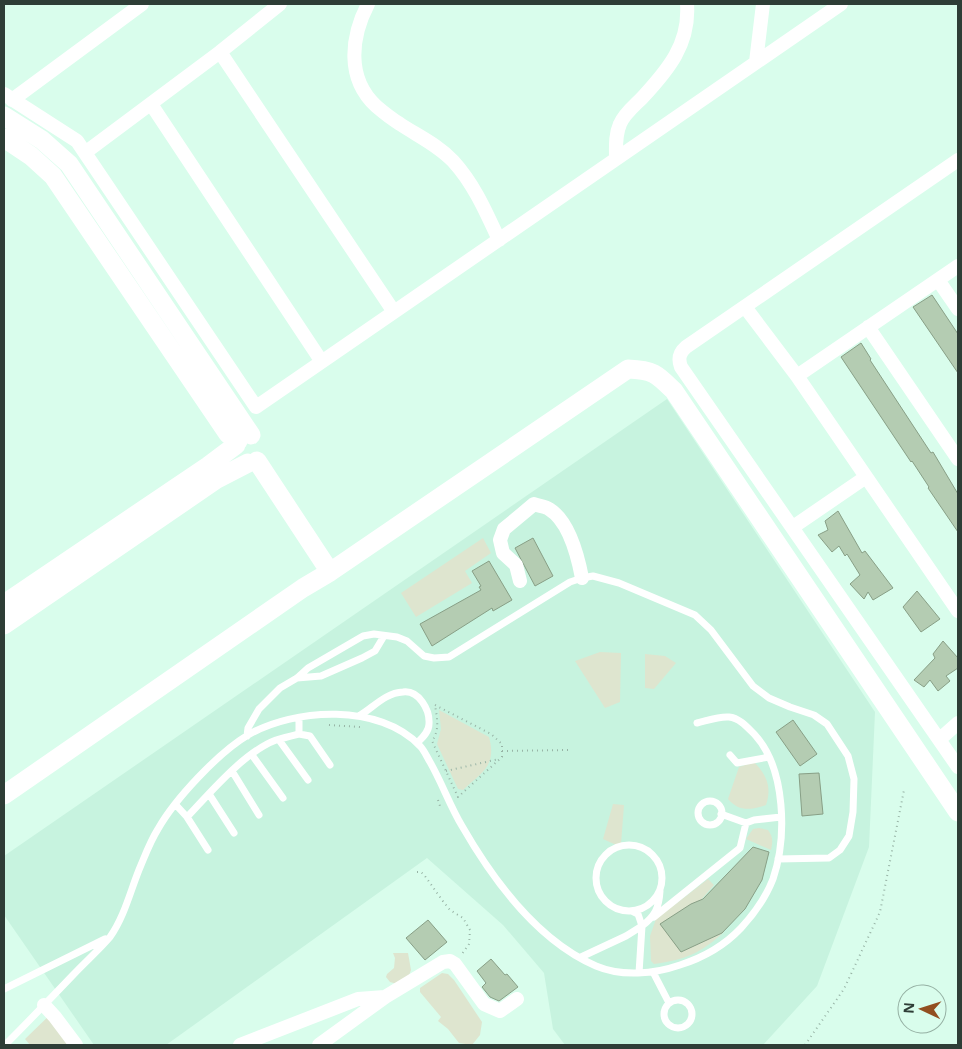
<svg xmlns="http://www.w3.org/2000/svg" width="962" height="1049" font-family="'Open Sans',sans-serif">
<rect width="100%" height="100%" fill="#d9fdec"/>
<path fill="#c7f3df" d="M667 399 875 712 869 847 817 986 763 1045H565L553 1029 544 973 503 925 427 858 166 1045H94L4 915V856Z"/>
<path fill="#dee5cf" d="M483 538 491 553 465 571 472 583 416 617 401 593Z
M600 652 621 653 620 702 605 708 575 661Z
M645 654 665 656 676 663 654 689 645 688Z
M439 710 489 737C497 766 482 772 463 790L458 789 437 744 441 729Z
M754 762C767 775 772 787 766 805 751 810 739 812 728 799L739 767Z
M613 804 624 805 621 844H614L603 839Z
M759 828 768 830C773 837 773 841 771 850L746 839 753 829Z
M708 879 714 885 701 900 681 951 715 936 719 924 724 932C701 953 685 960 654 964L651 961 650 936 656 919Z
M393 953H408L411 970 407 981 397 984 390 982 386 977 387 974 394 968 395 958Z
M442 973 448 974 454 980 482 1022 480 1035 472 1045 459 1043 448 1029 438 1021 441 1017 420 992V988Z
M56 1009 80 1045H30L25 1039Z"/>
<path fill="#b4ccb2" stroke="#889f86" d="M932 295 958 334V373L913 307Z
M861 343 871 359 870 360 931 453 933 452 958 494V532L928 488 929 487 912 461 911 462 841 357Z
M838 511 862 553 865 551 893 588 873 600 868 592 864 599 850 584 860 575 847 554 845 556 839 546 832 552 818 535 828 530 825 521Z
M533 538 553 576 535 586 515 548Z
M489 561 512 600 493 611 492 608 432 646 420 624 481 590 479 587 481 586 472 571Z
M917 591 940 619 921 632 903 607Z
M943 641 958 658V668L946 676 950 681 938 691 930 680 924 687 914 680 935 658 933 654Z
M793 720 817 754 800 766 776 732Z
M819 773 823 814 802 816 799 774Z
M753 847 769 852 762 880 745 909 722 933 681 952 660 924 691 904 703 899Z
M428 920 447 942 425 960 406 938Z
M491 959 505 975 507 974 518 987 499 1001 490 997 482 987 486 983 477 971Z"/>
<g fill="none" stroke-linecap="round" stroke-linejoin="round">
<path stroke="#98b4a6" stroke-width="2" stroke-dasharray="1 4" stroke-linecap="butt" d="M435 705 491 734 502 744V757L458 797 432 741C440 730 437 718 435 705Z
M329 725 360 727
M502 751 568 750
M446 771 499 759
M438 800 440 806
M417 872H421L425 876 442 900 450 910 463 918 470 930 469 944 462 954
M805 1045 844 989 880 912 904 790"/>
<path stroke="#fff" stroke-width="7" d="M297 678 321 676 362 658 375 651 384 636
M359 716C374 707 385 693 403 692 419 690 430 710 429 724 429 732 422 738 417 743
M299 734 310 736 330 765
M247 736 248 728 259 709 280 688 297 678 308 668 363 636 374 634 397 637 407 641 424 656 434 658 449 657 570 582 582 578 593 576 619 583 695 615 711 630 753 686 769 698 790 707 814 715 827 724 848 756 854 779 853 812 849 836 840 850 829 858 778 859
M279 740 308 780
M252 755 283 798
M730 755 737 763 769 757
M232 771 259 815
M209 794 234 833
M698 813a12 12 0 1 1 24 0a12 12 0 1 1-24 0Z
M176 805 187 817C210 793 244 752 276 740 283 738 291 736 299 734V718
M721 814 746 823
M187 817 208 850
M596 878a33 33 0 1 1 66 0a33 33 0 1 1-66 0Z
M654 917 740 848 746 823 754 820 781 817
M581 957 626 936 642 926 638 914 632 911
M653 972 669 1003
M639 973 642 926C655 916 659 908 660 891
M4 989 105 939
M664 1014a14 14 0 1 1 28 0a14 14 0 1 1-28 0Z
M5 1045C28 1022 51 998 73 975 85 962 99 950 110 937 125 916 131 888 141 865 146 853 151 840 158 829 175 799 218 753 248 735 294 708 380 703 420 746 424 750 427 757 430 762 442 783 450 806 462 826 493 880 538 941 596 966 622 977 654 974 680 965 702 958 725 945 741 928 754 914 766 897 773 879 787 838 786 769 755 735 748 728 740 718 729 717 719 716 706 721 697 723"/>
<path stroke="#fff" stroke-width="14" d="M368 4C351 37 346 78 376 106 383 112 392 119 400 124 418 136 438 145 453 161 474 184 486 212 499 240
M220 52 390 306
M756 62 763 4
M4 94 77 141 256 407 841 4
M12 100 142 4
M151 104 318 356
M86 152 220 52 280 4
M616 159C616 147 615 135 620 124 624 114 634 106 642 98 668 70 690 44 687 4
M958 160 686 347C679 353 678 359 681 367L958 767
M938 280 958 309
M745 307 797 376 958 611
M868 327 958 459
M797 376 958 266
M793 527 866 477
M520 581 516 565 503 553 500 540 504 529 534 504C538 506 545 506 549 509 569 521 578 557 582 578
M940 739 958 723
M44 1005 55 1017 76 1045
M240 1045 358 999 385 997
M319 1045 385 997 443 962 450 961 455 964 484 1004 500 1011 517 999"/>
<path stroke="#fff" stroke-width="19" d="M4 116 42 140 69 164 251 435
M4 138 31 156 53 176 228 434 238 441
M257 461 330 572
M4 604 208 466 236 445
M4 625 217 479 248 463
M4 795 303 588 330 572 628 369C654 370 657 374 674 391L958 812"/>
</g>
<rect width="962" height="1049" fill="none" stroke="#2e3d36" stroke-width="10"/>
<g transform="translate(922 1009) rotate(274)"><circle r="24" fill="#d9fdec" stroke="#95b0a3"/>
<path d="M0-4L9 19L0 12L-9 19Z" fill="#924f20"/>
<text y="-8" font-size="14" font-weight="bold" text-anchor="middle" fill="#2e3d36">N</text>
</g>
</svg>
